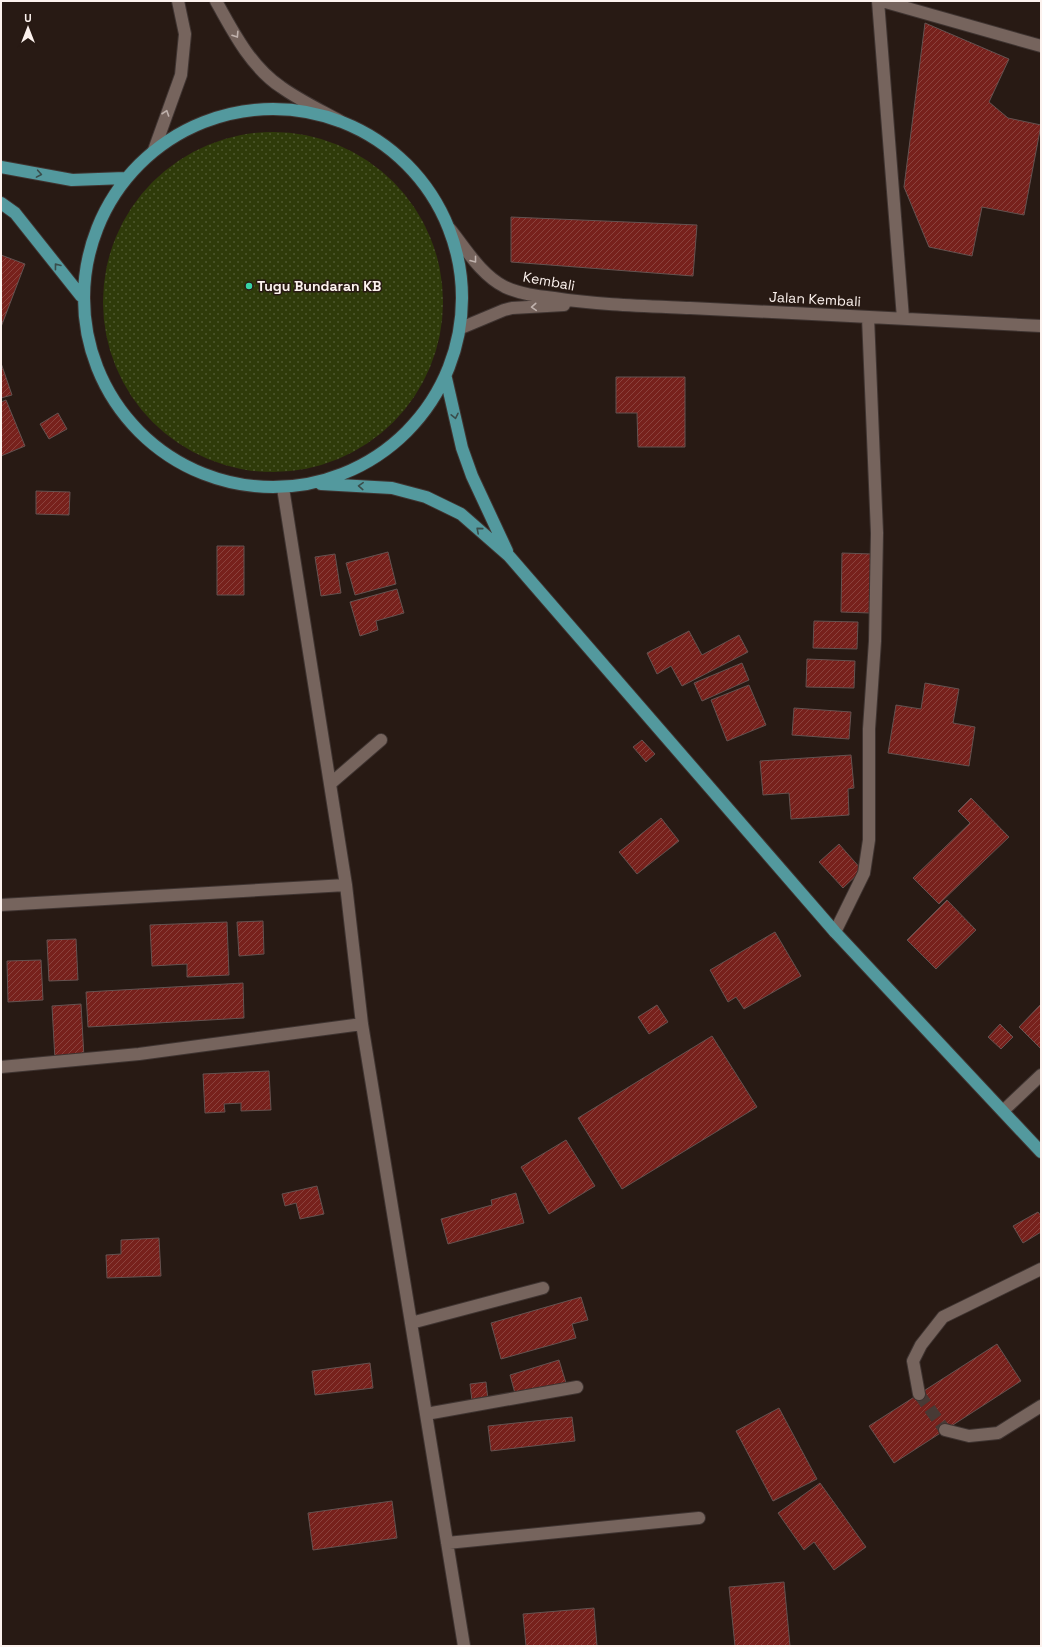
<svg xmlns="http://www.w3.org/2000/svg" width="1042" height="1647" font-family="'Space Grotesk',sans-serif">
<defs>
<pattern id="park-dots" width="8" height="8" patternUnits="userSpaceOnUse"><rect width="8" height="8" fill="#2f3b0a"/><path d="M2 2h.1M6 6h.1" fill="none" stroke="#4e582e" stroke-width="1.8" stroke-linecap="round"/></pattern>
<pattern id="building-hatch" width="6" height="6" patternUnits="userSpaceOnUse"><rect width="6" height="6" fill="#77211c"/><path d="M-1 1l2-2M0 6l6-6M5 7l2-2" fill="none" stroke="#8b423d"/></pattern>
</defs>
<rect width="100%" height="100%" fill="#281a14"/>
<path fill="url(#park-dots)" d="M103 302a170 170 0 1 1 340 0a170 170 0 1 1-340 0Z"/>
<path fill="url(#building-hatch)" stroke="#645250" d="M925 23 1009 59 989 102 1008 118 1041 125 1024 215 982 207 972 256 929 247 904 187Z
M511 217 697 225 693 276 511 262Z
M1 255 25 264 1 327Z
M1 363 12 395 1 398Z
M616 377H685V447H638L637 413H616Z
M6 400 25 446 1 456V402Z
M58 413 67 429 49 439 40 424Z
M36 491 70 492 69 515 36 514Z
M217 546H244V595H217Z
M388 552 396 584 355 595 346 563Z
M842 553 872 554 870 613 841 612Z
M335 554 341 593 321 596 315 557Z
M397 589 404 613 376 621 378 630 360 636 350 602Z
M814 621 858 622 857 649 813 648Z
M689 631 702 655 739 635 748 652 682 686 671 666 657 674 647 653Z
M807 659 855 661 854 688 806 687Z
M742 663 749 680 702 701 694 683Z
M925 683 959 689 953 723 975 727 969 766 888 753 896 705 921 709Z
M749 685 766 725 727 741 711 700Z
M794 708 851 712 849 739 792 735Z
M642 740 655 754 646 762 633 747Z
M851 755 854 788 848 789 849 815 791 819 789 793 763 795 760 761Z
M971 798 1009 837 939 904 913 878 970 823 958 811Z
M661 818 679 841 637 874 619 852Z
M839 844 862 870 843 888 819 862Z
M947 900 976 930 936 969 907 940Z
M263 921 264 954 239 956 237 922Z
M227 922 229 975 187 977V964L152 966 150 925Z
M775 932 801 976 744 1009 736 997 728 1002 710 970Z
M76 939 78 980 49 981 47 940Z
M41 960 43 1000 8 1002 7 961Z
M243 983 244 1018 88 1027 86 992Z
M81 1004 84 1058 55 1060 52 1006Z
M1041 1004V1049L1019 1027Z
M657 1005 668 1022 649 1034 638 1017Z
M1000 1024 1013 1037 1001 1049 988 1037Z
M712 1036 757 1107 622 1189 578 1118Z
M269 1071 271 1110 241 1111V1103L224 1104 225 1112 205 1113 203 1074Z
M566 1140 595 1186 549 1214 521 1167Z
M317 1186 324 1214 300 1219 296 1203 285 1206 282 1194Z
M516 1193 524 1223 448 1244 441 1219 492 1205 491 1200Z
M1038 1212 1041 1216V1232L1023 1243 1013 1226Z
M159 1238 161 1276 107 1278 106 1255 121 1254V1240Z
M581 1297 588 1320 572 1324 576 1338 501 1359 491 1323Z
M997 1344 1021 1381 894 1463 869 1426Z
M559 1360 566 1383 516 1397 510 1375Z
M370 1363 373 1388 315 1395 312 1371Z
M486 1382 488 1400 472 1401 470 1384Z
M779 1408 817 1479 773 1501 736 1431Z
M572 1417 575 1441 491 1451 488 1426Z
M820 1483 866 1547 834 1570 814 1542 804 1550 778 1513Z
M392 1501 397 1538 313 1550 308 1513Z
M784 1582 790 1646H735L729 1587Z
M594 1608 597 1646H526L523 1614Z"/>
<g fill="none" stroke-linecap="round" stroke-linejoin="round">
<path stroke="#483a35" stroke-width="12" stroke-dasharray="12 6" stroke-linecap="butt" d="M919 1394 945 1430"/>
<g stroke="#3f3431" stroke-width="14">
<path id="minor" d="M216 1C233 32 251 67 281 87 299 100 320 110 340 121
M878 1 903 318
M882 1 1041 46
M154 150 181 75 185 34 178 1
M450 229C466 249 481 275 505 287 520 294 537 296 554 298 599 305 644 306 690 308 807 314 924 319 1041 326
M461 328 504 310 512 308 564 305
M283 488 346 885 362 1024 464 1646
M330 784 381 740
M1 905 346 885
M835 932 864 873 869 840V729L875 641 877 533 868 317
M1 1067 139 1054 362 1024
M1003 1111 1041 1075
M411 1323 543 1288
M919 1394 913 1361 921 1345 943 1317 1041 1269
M426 1414 577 1387
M945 1430 969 1436 998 1433 1041 1406
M447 1543 699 1518"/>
</g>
<g stroke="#3f3431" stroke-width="14">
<path id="major" d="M84 298a189 189 0 1 1 378 0a189 189 0 1 1-378 0Z
M1 167 72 180 125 178
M1 203 15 213 81 296
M446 378 462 448 472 476 507 551
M321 484 392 488 426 497 461 514 509 556 835 932 1041 1152"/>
</g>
<use href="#minor" stroke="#76645d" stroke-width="12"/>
<use href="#major" stroke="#53999e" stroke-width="12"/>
</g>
<defs><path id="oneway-chevron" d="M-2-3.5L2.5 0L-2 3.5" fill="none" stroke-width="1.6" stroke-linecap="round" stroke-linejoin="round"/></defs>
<g stroke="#c0b2ad">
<use href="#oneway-chevron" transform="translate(236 35) rotate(57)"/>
<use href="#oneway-chevron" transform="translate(166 113) rotate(-71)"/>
<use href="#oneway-chevron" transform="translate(474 260) rotate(52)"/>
<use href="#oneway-chevron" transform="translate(534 307) rotate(176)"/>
</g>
<g stroke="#394d4b">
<use href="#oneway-chevron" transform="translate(39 174) rotate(10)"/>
<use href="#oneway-chevron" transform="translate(57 266) rotate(-128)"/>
<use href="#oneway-chevron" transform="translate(455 416) rotate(78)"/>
<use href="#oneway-chevron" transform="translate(361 486) rotate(-177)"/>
<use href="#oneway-chevron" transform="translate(479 530) rotate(-139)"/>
</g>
<circle fill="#37d4a6" stroke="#281a14" stroke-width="1.5" cx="249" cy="286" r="4"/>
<g text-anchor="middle" stroke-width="3" stroke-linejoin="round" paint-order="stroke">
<g font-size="14" fill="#fcf2ee" stroke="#281a14">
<text transform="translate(549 281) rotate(10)" y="5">Kembali</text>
<text transform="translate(815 299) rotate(3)" y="5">Jalan Kembali</text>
</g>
<g font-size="14" font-weight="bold" fill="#fcf2ee" stroke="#281a14" text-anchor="start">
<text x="257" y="291">Tugu Bundaran KB</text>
</g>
</g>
<rect width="1042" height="1647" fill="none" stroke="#fcf2ee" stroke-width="4"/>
<g transform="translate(28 28)" stroke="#281a14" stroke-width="3" paint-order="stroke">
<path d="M0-3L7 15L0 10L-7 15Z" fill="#fcf2ee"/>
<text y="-6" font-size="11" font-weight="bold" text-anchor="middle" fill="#fcf2ee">U</text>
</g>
</svg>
